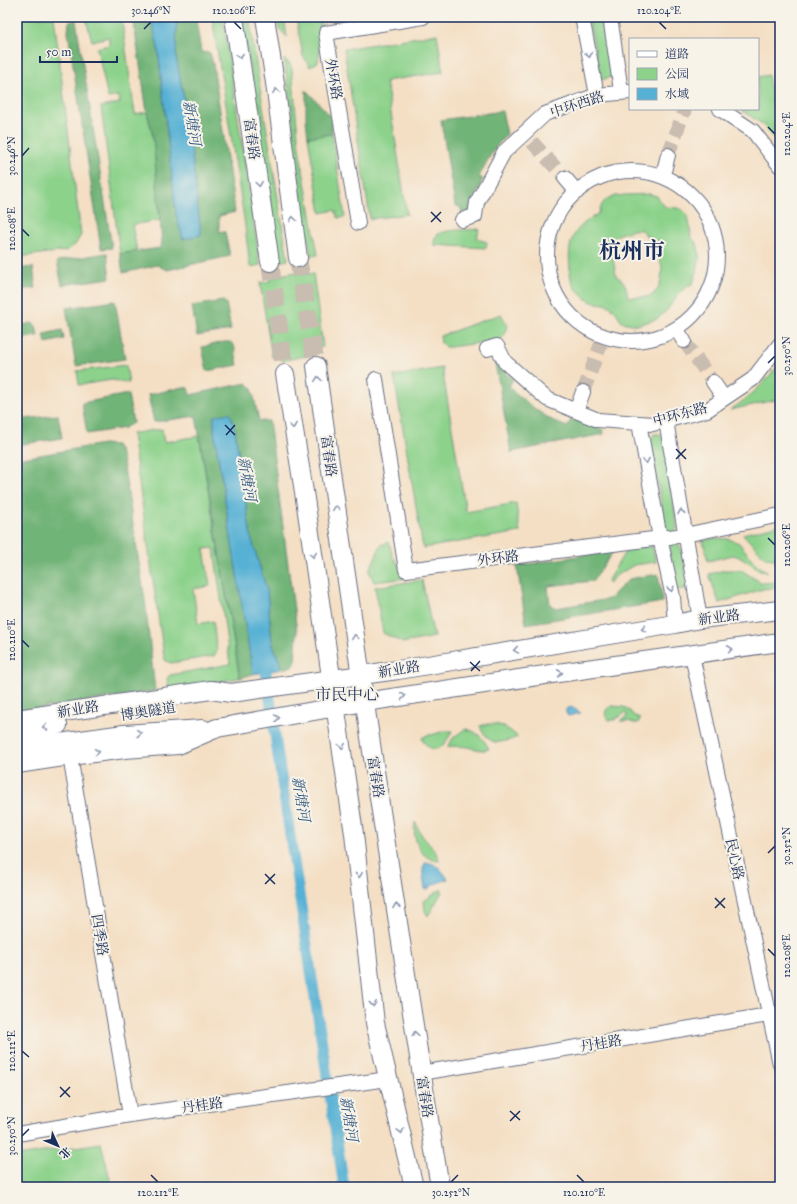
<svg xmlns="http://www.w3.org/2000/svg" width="797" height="1204" font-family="'IM FELL Great Primer','Noto Serif SC',serif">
<rect width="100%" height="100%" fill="#f7f3e8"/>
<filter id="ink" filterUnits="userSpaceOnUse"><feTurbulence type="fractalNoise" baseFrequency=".025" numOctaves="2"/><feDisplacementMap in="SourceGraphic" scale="8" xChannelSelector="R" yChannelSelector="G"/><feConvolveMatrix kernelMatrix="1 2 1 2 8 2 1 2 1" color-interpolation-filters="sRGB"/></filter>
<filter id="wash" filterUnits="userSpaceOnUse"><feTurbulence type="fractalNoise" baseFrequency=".012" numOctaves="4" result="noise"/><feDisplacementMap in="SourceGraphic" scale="16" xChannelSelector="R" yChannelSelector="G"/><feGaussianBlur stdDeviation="0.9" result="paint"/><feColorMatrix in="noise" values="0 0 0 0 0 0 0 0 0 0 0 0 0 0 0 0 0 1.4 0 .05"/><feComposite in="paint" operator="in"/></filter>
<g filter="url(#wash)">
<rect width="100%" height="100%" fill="#f4dfc4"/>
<path fill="#8cd28b" stroke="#548074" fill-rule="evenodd" d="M17 17H54L81 235 75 245 66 251 17 257Z
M104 17H117L122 22 135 114 147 112 153 136 160 220 132 225 137 251 120 254 101 107 120 103 118 96 108 98 97 48 109 45V37L92 41 86 19Z
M212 17H223L260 265 250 267 244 218Z
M242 17H249C261 98 275 179 288 260L279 262 264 156Z
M277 17H284L287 37 279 29Z
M296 17H358L320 23V49L318 62 310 67 303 56Z
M588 17H605L614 76 601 80Z
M437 34 443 72 386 81 407 214 370 219 344 49Z
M284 59 290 64 292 69 299 148 318 255 311 256 294 149 292 114Z
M768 75 780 148 765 126 740 109H758V77Z
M332 134 345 217 338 218 335 210 321 213 308 137Z
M649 194 657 196 665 207C683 208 687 208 690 227 691 230 690 234 691 237 692 239 695 241 697 244 702 257 697 271 693 283L681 291 667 310 657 319 637 325 622 322C619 317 616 311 611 307 605 302 597 305 590 301 586 299 580 293 576 289 571 283 570 276 570 269 567 239 574 228 599 213 600 208 602 203 607 199 615 194 638 195 649 194ZM633 230C641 229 643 230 647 237L650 236C653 240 654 241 659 241L661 244 657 253 662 266 661 282 657 290 651 296 644 297H628C626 286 626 282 616 276 615 264 610 254 610 241 618 233 623 233 633 230Z
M479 229 477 239 487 242 486 248 434 245C434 241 434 238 437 235 443 229 469 230 479 229Z
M307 270 308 274 313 273 323 347 318 348V353L282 361 280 357H272L260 283 270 281 269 277Z
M501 314 508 326 501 340 450 347H445L441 343 440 336Z
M780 363V399L730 410C752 396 764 383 780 363Z
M126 365 129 383 112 380 79 385 77 371Z
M442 368 466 512 516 503 520 532 423 548 394 376Z
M162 429 164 442 199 436 239 674 240 678 172 689 168 686 167 678 170 675 230 664 214 548 204 549 210 586 193 589 198 624 213 621 217 651 214 656 171 663 166 661 164 657 132 434 147 431Z
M654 434H659L665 440 677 529 672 533 668 530 665 524 650 442Z
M780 525V560L766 558 754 546 743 534Z
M714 538 729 539 739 543 755 563 768 572 760 570 742 558 733 555 708 561 703 541Z
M389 542 393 557 408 578 374 582 369 571 381 545Z
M674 543 678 544 682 550 689 588 676 590 669 553 670 547Z
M652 546 656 562 634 565 617 575 608 584V580L625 552 630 548Z
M725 570H741L762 583 780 582V587L763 589 719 603 709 574Z
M422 580 434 637 403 643 383 633 375 587Z
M612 706 624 707 630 711 634 716 638 717 640 719 638 723H633L629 721H620L627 716V714L625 713 614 720H609L606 717C604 711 607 708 612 706Z
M487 724C503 724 506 727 518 737 513 739 501 743 495 742 489 741 482 732 480 726Z
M465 729C476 730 484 739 489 749 481 752 475 748 467 747 461 746 453 746 447 747L454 737Z
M445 731H452C448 740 438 756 428 746 425 744 423 742 422 738L427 735H431Z
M415 822C418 826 418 830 421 834 426 842 439 852 439 861 420 860 412 839 415 822Z
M440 890H442V892L428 916 425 911 424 901Z
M101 1143 112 1187H17V1156Z"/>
<path fill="#71b477" stroke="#46726a" d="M133 17H151L158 48 176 215 183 239 201 235 188 121 176 56 177 17H196V20L201 52 210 53 213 64 235 212 219 216V231L225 232 230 256 167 270 157 265 123 273 120 254 160 248 162 243 153 136 147 112Z
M76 20 112 248 101 249 68 32 69 22Z
M306 90 327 112 332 121V134L308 137 306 120Z
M502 111 507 134C494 148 487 160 479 177L483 179 469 212 462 213 460 207 455 205 441 120Z
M107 253 110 278 62 285 57 261Z
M33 267 36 288 17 290V269Z
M115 301 125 359 76 366 66 308Z
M223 301 226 303 231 330 197 336 192 306Z
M32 323 36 326 38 336 17 339V326Z
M62 330 64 339 46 343 44 334Z
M224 342H230L234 345 238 365 207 371 202 347Z
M494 357 505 373 513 379 509 387C526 402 545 419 567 427L572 418 603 430 604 434 511 452Z
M247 383 252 388 259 421H269L297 632 295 662 292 666 282 669 272 642 267 591 251 537 235 430 214 416V432L253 674 240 678 196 416 154 422 148 395 183 387 188 388 190 395Z
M128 394 133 423 124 428 87 434 82 403Z
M58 415 62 438 17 445V420Z
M103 444 116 445 120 452 123 462 145 600 155 691 17 712V459Z
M614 550 593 581 548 586 550 605 556 608 609 599 629 579 658 574 663 602 526 624 517 566Z"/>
<path fill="#56b1d4" stroke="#387099" d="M151 17H177L176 56 188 121 201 235 183 239 176 215 158 48Z
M229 413 232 418 235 430 251 537 267 591 272 642 282 669 253 674 214 432V416Z
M571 707 581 713 568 716 566 713V709Z
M426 862C436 863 443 871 448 879L434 884 427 890 425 889C424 881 420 869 426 862Z"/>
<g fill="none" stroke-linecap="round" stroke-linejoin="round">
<path stroke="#56b1d4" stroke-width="11" d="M264 658 279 763 344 1187"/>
</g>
</g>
<g filter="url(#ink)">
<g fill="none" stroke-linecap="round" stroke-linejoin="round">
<path stroke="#c9bcb0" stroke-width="14" stroke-dasharray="14 7" stroke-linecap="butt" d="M532 142 565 178
M668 155 685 109
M684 341 713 382
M583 392 601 344"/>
<path stroke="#c9bcb0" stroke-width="18" stroke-dasharray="18 9" stroke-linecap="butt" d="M298 258 316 366
M270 262 285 374"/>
<g stroke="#676d82" stroke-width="16">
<path id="minor" d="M582 17 597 95
M610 17 620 84 622 92
M720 109 753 131 780 166
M547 256a85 85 0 1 1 170 0a85 85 0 1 1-170 0Z
M663 175 668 155
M565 178 577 192
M462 220 475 216 477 202 504 152 545 114 597 95 630 92
M358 223 326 33 423 17
M676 329 684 341
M487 349 497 346 505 362 547 399 598 420 653 424 707 410 753 379 780 344
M376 379 406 570 685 535 780 515
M713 382 724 398
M576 411 583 392
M666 421 700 619
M639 423 660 538 673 597 675 624
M692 655 780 1064
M70 756 130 1115
M421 1073 780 1013
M17 1134 130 1115 388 1079"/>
</g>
<g stroke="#676d82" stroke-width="20">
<path id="major" d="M234 17 270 262
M265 17 275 83 298 258
M316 366C355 640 395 914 440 1187
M285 374 304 492 354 834 375 1023 414 1187
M17 719 211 690 231 693 398 670 675 624 700 619 780 610
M17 732 58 725
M17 749 124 734 203 729
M17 764 70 756 125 749 178 745 217 728 365 702 558 673 780 642"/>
</g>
<use href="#minor" stroke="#fff" stroke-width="14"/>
<use href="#major" stroke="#fff" stroke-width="18"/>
</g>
<defs><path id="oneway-chevron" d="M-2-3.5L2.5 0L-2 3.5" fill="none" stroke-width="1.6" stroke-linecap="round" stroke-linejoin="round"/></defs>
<g stroke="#8d97ae">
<use href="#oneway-chevron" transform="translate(589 55) rotate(79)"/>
<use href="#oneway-chevron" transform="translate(240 56) rotate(81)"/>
<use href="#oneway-chevron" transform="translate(276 91) rotate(-98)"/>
<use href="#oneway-chevron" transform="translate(259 184) rotate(82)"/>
<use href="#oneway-chevron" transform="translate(293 219) rotate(-98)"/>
<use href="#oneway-chevron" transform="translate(318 379) rotate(-98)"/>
<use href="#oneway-chevron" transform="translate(293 426) rotate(81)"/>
<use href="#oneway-chevron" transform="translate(646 461) rotate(80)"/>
<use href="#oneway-chevron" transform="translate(336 508) rotate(-98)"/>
<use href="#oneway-chevron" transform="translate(681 512) rotate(-100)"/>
<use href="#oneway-chevron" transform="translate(313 555) rotate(82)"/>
<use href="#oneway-chevron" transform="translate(671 589) rotate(78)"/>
<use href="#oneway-chevron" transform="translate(644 629) rotate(171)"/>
<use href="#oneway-chevron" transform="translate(355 637) rotate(-98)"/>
<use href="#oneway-chevron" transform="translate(730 649) rotate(-8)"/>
<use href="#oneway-chevron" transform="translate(516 650) rotate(171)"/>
<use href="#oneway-chevron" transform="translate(560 673) rotate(-8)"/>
<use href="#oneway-chevron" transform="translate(403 696) rotate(-8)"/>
<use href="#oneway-chevron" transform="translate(277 718) rotate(-9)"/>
<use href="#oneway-chevron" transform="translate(45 727) rotate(171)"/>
<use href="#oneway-chevron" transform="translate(139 733) rotate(-4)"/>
<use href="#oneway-chevron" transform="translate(342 746) rotate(82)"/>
<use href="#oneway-chevron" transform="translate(97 752) rotate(-7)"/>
<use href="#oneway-chevron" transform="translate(359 875) rotate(84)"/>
<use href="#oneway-chevron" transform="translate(396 906) rotate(-99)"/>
<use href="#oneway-chevron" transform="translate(373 1004) rotate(84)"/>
<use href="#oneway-chevron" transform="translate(415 1034) rotate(-99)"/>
<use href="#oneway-chevron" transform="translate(401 1131) rotate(76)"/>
</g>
</g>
<path fill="none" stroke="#1b2f5e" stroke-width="1.5" d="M234 22 241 29M659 22 666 29M144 29 151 22M768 127 775 134M22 156 29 148M431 212 441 222M431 222 441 212M22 229 29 236M768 363 775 356M225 425 235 435M226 435 235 425M676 449 686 459M676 459 686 449M768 538 775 545M22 640 29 647M470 662 480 671M471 671 480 661M768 853 775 846M265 874 275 884M265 884 275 874M715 898 725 908M715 908 725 898M768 949 775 956M22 1051 29 1057M60 1087 70 1097M60 1097 70 1087M510 1111 520 1120M510 1121 520 1111M22 1136 29 1129M151 1175 158 1182M577 1175 584 1182M451 1182 458 1175"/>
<g text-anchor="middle" stroke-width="4" stroke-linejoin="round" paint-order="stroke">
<g font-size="14" fill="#1b2f5e" stroke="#f7f3e8">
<text transform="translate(334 79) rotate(80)" y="5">外环路</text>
<text transform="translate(577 104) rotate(-18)" y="5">中环西路</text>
<text transform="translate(252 139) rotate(82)" y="5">富春路</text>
<text transform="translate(680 414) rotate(-15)" y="5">中环东路</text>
<text transform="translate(329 456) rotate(82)" y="5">富春路</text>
<text transform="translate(498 558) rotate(-7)" y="5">外环路</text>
<text transform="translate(719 617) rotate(-7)" y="5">新业路</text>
<text transform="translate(399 669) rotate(-9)" y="5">新业路</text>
<text transform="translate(78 709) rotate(-9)" y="5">新业路</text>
<text transform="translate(148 711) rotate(-9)" y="5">博奥隧道</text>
<text transform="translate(376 777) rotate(81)" y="5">富春路</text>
<text transform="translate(735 859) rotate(78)" y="5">民心路</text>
<text transform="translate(100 935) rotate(81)" y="5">四季路</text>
<text transform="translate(601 1043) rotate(-9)" y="5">丹桂路</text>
<text transform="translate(425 1097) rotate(81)" y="5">富春路</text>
<text transform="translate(202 1105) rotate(-8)" y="5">丹桂路</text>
</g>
<g font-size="15" font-style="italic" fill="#2d5681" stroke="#f7f3e8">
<text transform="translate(192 123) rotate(81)" y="5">新塘河</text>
<text transform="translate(247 479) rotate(80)" y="5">新塘河</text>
<text transform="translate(301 799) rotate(81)" y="5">新塘河</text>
<text transform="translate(349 1119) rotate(81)" y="5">新塘河</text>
</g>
<g font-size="16" fill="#1b2f5e" stroke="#f7f3e8">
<text x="347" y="700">市民中心</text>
</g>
<g font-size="22" font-weight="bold" fill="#1b2f5e" stroke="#f7f3e8">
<text x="632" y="258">杭州市</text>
</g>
</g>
<rect width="797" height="1204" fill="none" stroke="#f7f3e8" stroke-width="44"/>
<rect x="629" y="38" width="130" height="72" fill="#f7f3e8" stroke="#9fa5b1"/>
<rect x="637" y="51" width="20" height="6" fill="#ffffff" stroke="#9fa5b1"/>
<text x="665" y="58" font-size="12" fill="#1b2f5e">道路</text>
<rect x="637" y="68" width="20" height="12" fill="#8cd28b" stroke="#9fa5b1"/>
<text x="665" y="78" font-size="12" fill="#1b2f5e">公园</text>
<rect x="637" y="88" width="20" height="12" fill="#56b1d4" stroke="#9fa5b1"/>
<text x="665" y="98" font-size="12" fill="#1b2f5e">水域</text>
<g transform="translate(58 1146) rotate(134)" stroke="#f7f3e8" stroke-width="3" paint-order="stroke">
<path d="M0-3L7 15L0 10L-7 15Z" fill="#1b2f5e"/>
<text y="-6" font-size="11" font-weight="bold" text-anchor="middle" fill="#1b2f5e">北</text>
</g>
<path d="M40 56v6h77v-6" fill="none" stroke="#1b2f5e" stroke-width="2"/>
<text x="46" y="56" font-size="12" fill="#1b2f5e" stroke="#f7f3e8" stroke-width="3" paint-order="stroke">50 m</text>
<rect x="22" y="22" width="753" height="1160" fill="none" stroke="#1b2f5e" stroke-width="1.5"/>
<g font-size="10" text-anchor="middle" fill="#1b2f5e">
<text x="151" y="14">30.246°N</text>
<text x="234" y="14">120.206°E</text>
<text x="659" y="14">120.204°E</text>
<text transform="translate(786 134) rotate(-90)" y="4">120.204°E</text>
<text transform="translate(11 156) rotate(-90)" y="4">30.246°N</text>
<text transform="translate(11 229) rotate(-90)" y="4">120.208°E</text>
<text transform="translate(786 356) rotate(-90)" y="4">30.250°N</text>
<text transform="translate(786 545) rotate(-90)" y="4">120.206°E</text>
<text transform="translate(11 640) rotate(-90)" y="4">120.210°E</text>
<text transform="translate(786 846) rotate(-90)" y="4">30.252°N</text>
<text transform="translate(786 956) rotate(-90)" y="4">120.208°E</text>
<text transform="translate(11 1051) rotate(-90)" y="4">120.212°E</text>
<text transform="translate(11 1136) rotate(-90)" y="4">30.250°N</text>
<text x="158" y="1196">120.212°E</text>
<text x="451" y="1196">30.252°N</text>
<text x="584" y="1196">120.210°E</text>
</g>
</svg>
